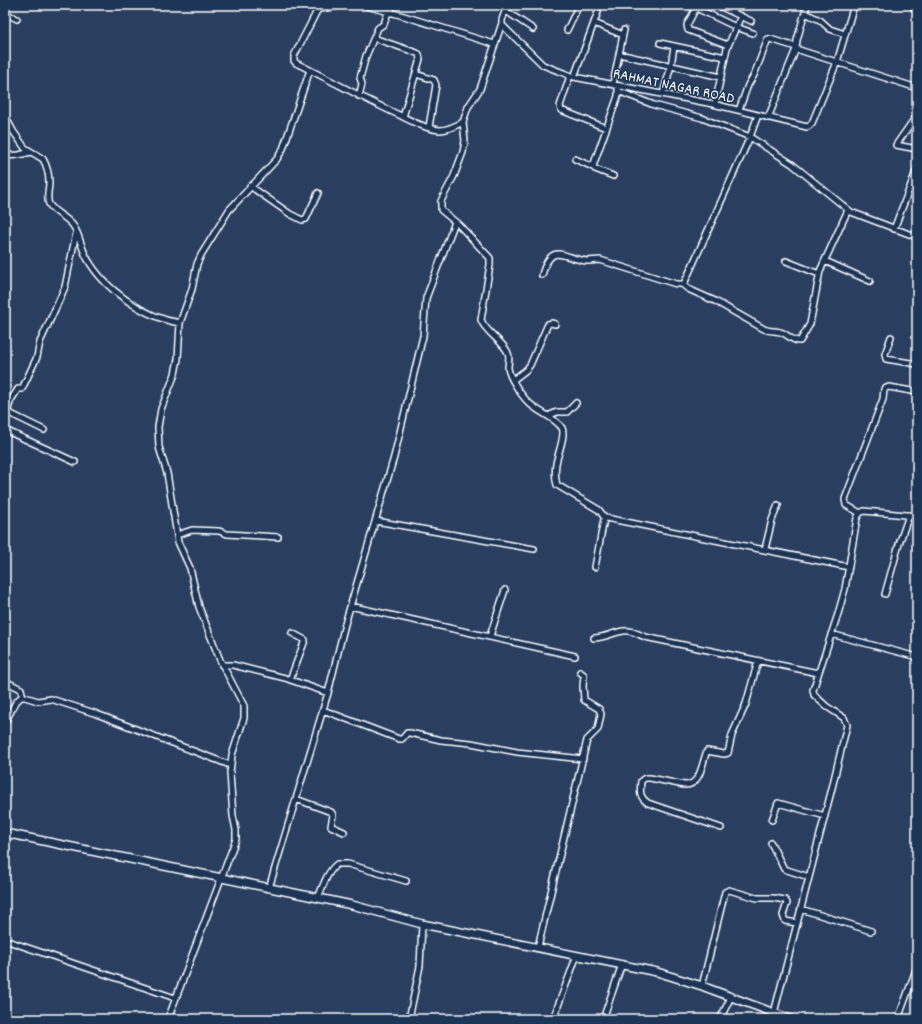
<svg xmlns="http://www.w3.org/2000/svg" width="922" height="1024" font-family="Dekko,sans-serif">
<rect width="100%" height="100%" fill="#2a3e60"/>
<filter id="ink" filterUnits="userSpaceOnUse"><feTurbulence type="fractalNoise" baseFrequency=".025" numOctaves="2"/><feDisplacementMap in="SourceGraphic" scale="8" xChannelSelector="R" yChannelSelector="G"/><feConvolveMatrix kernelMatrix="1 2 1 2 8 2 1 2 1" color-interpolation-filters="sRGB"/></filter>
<g filter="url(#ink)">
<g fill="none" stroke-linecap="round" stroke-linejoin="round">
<g stroke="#fff" stroke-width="8">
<path id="street" d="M313 5 316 8 320 9 346 5
M363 5 404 16 494 44
M507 5 502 20V25L543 65 574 77 713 104 807 127 809 126 812 123 837 62 854 5
M690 5 736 27 753 33
M717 5 751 21
M807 5 797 40 796 49 917 88
M696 8 687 25 688 30 728 45
M914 8 915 5
M318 9 294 56V61L296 63C330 80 363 98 397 114 410 120 425 129 440 130 448 130 455 126 463 122
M506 11 533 29
M5 13 17 19
M391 13 392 5
M805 13 820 20 830 29 845 34
M502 23 480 89 468 107 463 122 465 141 463 152 454 176 441 201V210L459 225 490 258V265L481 320C486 333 504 342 508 353 510 357 508 363 508 368 509 377 521 395 528 402 537 412 555 417 562 428 566 435 557 456 556 464 555 471 555 478 557 485L599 510 605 518
M594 23 623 35
M567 30 579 5
M374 38 417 53 419 54 420 59 403 117
M660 43 725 57
M619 54 721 77
M416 74 434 80 436 85 429 127
M570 76 560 106 561 110 606 128
M574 77 598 12
M613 84 624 30
M618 91 654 105 702 118 750 137 792 164 851 212 917 237
M663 94 671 66 674 46
M359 96 362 84 360 78 366 56 378 28 384 24 388 12
M715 104 727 48 741 16
M739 110 748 85 754 75 768 39H770L796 47
M917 115 896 145 917 149
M5 116 13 131 25 148 43 159C47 166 49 175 49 183 49 189 46 198 49 204 55 214 68 217 74 227 80 236 81 248 87 258 104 289 145 318 180 323
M768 118 796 49
M5 156 19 155 31 152
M575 159 593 167
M613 176 595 169 593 166 618 96V89
M250 186 290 214 302 220 306 219 318 193
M894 229 917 169
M786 261 819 274
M825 261 870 281
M542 275C552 239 565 260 588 261 592 261 596 260 600 260L676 284H684L750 137 758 115
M683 285 688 289 715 301 764 329C770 332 777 330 783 333 789 336 794 342 800 341L810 324 820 271 848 210
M891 337 885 354 886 359 917 364
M513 380 526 370 530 365 548 324 551 323 555 324
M5 411 44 430
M7 412 11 400 18 389H22L37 357 40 342 57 305 65 287 76 233
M548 416 557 412H567L576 403
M5 430 75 462
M860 513 846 505 845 499 883 399 884 389 889 387 917 392
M376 521 534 549
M177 535 192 530 219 531 227 534 278 537
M765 549 772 520 778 505
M595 567 604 519 606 518 849 567
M885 594 899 544 909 515
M350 606 575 656
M831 634 917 657
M490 636 505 590
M594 638C606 638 620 629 629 631 635 632 640 635 645 637L818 673
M222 665H233L285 678 328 693
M290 680 305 640 292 633
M5 681 21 689 23 697
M323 710 399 739H402L407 733H410L441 740 471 743 517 752 583 759
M5 722 16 702 21 697H25L38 701 51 699 94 713 230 765
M296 799 331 812 333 815 331 826 344 832
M772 820 778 803 825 816
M721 828 648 803C639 797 640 792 641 781L645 778H650L684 785C701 786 702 762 707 751L724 754 728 753 732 735 746 704 758 661
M771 843 784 869 809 877
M269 888 328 693 345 624 394 457 423 336 426 298 455 222
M318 898C323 886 327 872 337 864H348L406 881
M801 909 871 931
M5 940 175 998
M538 947 587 740 598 729 601 714 599 709 584 700 583 686 584 675 580 672
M702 986 725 892 729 890 757 898H773L785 900 787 903 783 915 785 921 797 923
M774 1013 832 788 847 725 844 718 826 706 814 695 813 690 838 614 845 589 857 518 860 513 864 511 917 516
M168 1019 236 839V830L233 816 230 773 232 755 244 718V706L220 660 205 622 199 607 190 568 178 542 167 473 159 447 158 427 161 409 175 374 178 359 180 323 192 289 197 264 201 255 229 210 277 159 283 149 310 70
M409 1019 420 966 422 924
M553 1019 570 974 577 955
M603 1019 622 964
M720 1019 731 997
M898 1019 917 967"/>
</g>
<g stroke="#fff" stroke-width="10">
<path id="secondary" d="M5 833 352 905 422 924 657 972 702 986 790 1019"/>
</g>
<use href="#street" stroke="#1d3557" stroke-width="5"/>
<use href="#secondary" stroke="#1d3557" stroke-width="7"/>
</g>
</g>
<g text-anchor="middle" stroke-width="3" stroke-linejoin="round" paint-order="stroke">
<g font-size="15" fill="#fff" stroke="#1d3557">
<text transform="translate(674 85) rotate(12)" y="5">RAHMAT NAGAR ROAD</text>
</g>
</g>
<rect width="922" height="1024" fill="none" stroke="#1d3557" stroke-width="20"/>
<rect x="10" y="10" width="902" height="1004" fill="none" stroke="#fff" stroke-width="1.5" filter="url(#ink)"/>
</svg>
